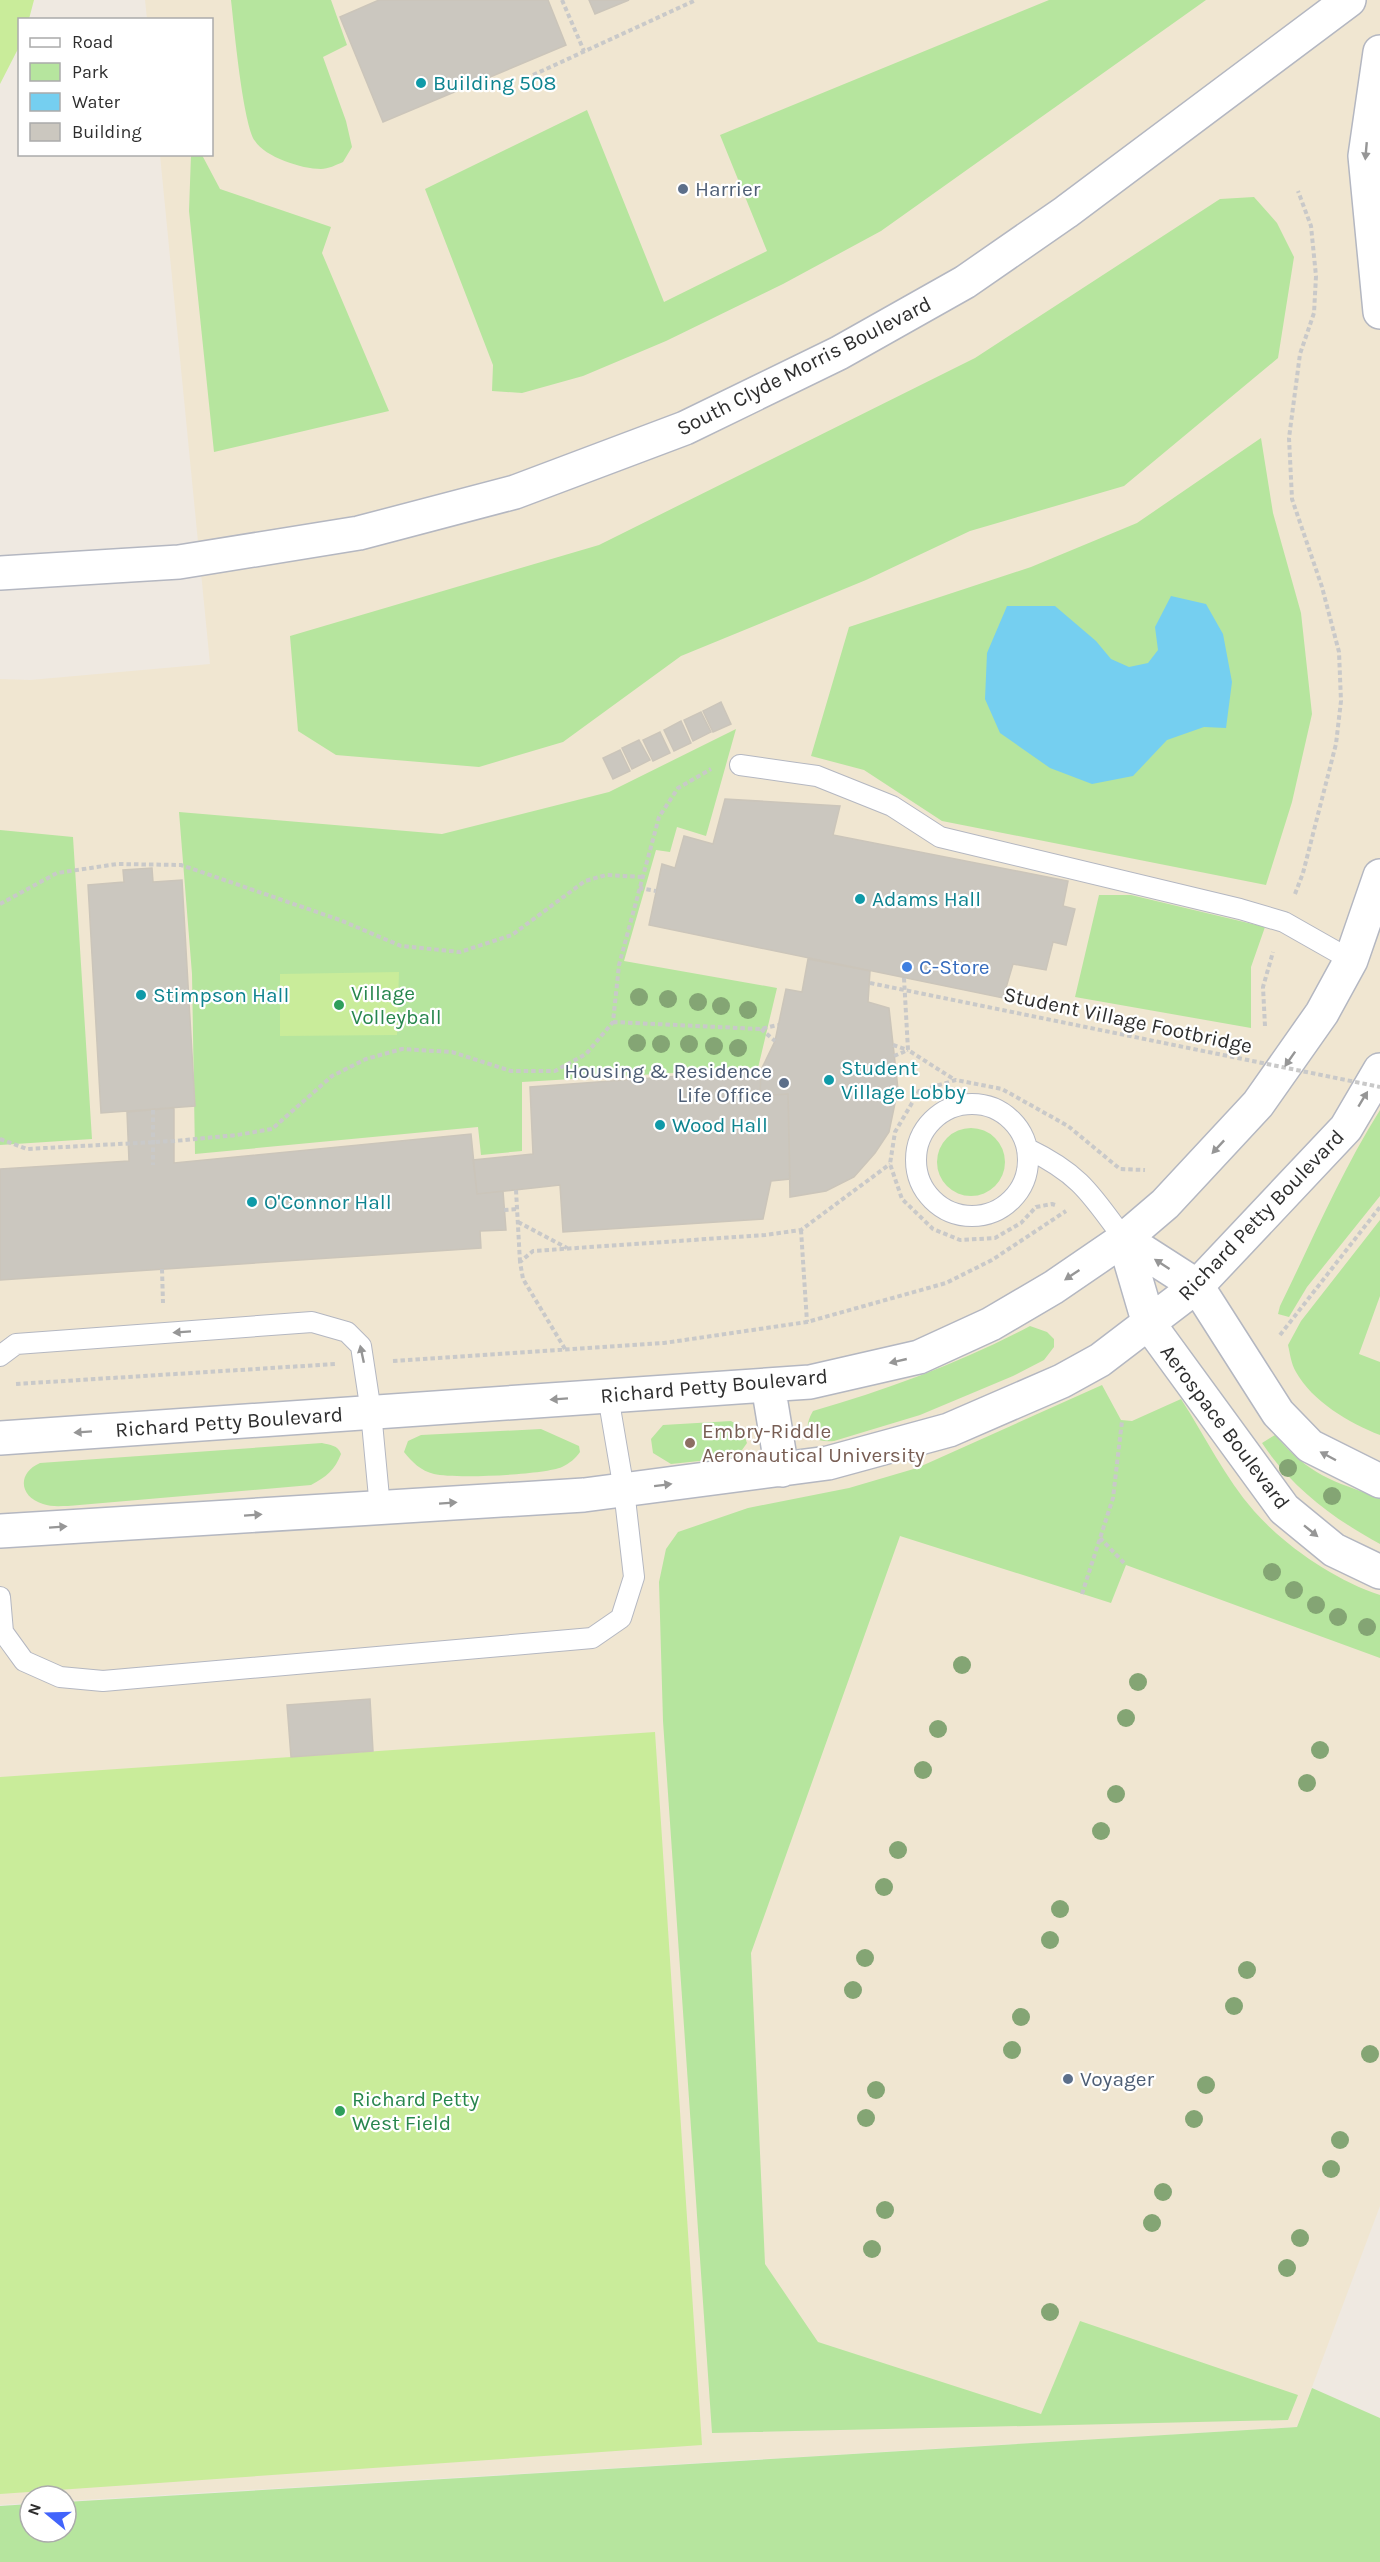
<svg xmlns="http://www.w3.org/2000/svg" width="1380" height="2562" font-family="Karla,sans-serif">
<rect width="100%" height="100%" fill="#efe9e1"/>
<path fill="#f0e6d1" d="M145 0H1380V2206L1297 2427 66 2501V2496H30V2503L0 2505V679L30 680 210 664 160 155 212 154V20L147 19Z"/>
<path fill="#b6e59e" d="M231 0H331L347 45 323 57 346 121 352 147 343 162C336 165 328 169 321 169 302 169 265 157 255 141 243 124 234 26 231 0Z
M1049 0H1206L881 231 783 284 666 341 583 376 522 393 492 391 493 365 425 189 587 110 664 302 767 251 720 135Z
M191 155H202L220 189 331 227 322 253 389 411 214 452 189 211Z
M1254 197 1277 223 1294 257 1278 358 1124 486 970 531 866 580 681 656 563 742 479 767 336 755 298 731 290 636 599 545 975 358 1220 199Z
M1261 438 1273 513 1301 613 1312 714 1292 802 1266 885 942 821 864 770 811 756 849 627 1031 567 1137 523Z
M736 729 706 836 677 827 670 852 656 850 624 961 777 988 758 1068 522 1082V1151L481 1155 478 1127 195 1154 192 974 179 812 442 834 609 792Z
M0 830 73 837 92 1139 0 1145Z
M1099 895H1131L1265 927 1251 967V1028L1075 997Z
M1380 1110V1196L1307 1287 1289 1317 1278 1314 1280 1306C1312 1241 1341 1172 1380 1110Z
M937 1162a34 34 0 1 1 68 0a34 34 0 1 1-68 0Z
M1380 1220V1296L1359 1354 1380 1362V1435C1349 1423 1312 1401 1296 1372 1291 1364 1290 1353 1288 1345L1301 1321Z
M1030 1326 1047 1332 1054 1339V1347L1044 1360 1013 1376 920 1415 834 1441C812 1443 800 1433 813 1411 889 1389 960 1363 1030 1326Z
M1102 1385 1121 1420 1132 1421 1181 1399C1205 1436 1225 1478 1254 1511 1286 1547 1335 1580 1380 1595V1658L1126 1565 1111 1603 900 1536 751 1953 765 2264 818 2342 1041 2414 1080 2321 1298 2395 1288 2420 712 2433 663 1721 659 1582 666 1549 678 1532 748 1508 849 1488 917 1468Z
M731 1421 741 1427 747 1443 737 1457 671 1464 653 1453 651 1439 663 1425Z
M541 1429 579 1446 580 1452C575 1459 570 1463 562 1467 543 1475 455 1479 434 1474 421 1471 412 1462 404 1452L408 1441 421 1435Z
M1275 1435C1309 1475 1332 1481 1380 1498V1544C1334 1519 1291 1487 1262 1443Z
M322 1443C330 1445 338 1445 341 1454 335 1470 326 1477 311 1485L68 1506C60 1506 51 1507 43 1504 19 1497 17 1473 40 1463Z
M1312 2388 1380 2418V2562H0V2506L30 2504V2532H66V2502L1297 2427Z"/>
<path fill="#c9ec9a" d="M0 0H34L29 19 20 20 19 47 0 84Z
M399 972 397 1035 280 1036V974Z
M655 1732 702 2445 0 2494V1777Z"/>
<path fill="#75cff0" d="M1171 596 1206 604 1223 634 1232 682 1226 728 1204 727 1167 740 1133 776 1092 784 1050 768 1000 733 985 699 987 653 1007 606H1055L1096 641 1111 659 1129 667 1148 663 1158 650 1155 627Z"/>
<path fill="#cbc7bf" stroke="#cbc5ba" stroke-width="1.5" d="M379 0H548L566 45 383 122 340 17Z
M589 0H629L595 14Z
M721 702 731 724 713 732 703 711Z
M701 712 711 732 693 741 684 720Z
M681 721 691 743 674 751 664 730Z
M660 732 670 753 653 761 643 740Z
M639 740 650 760 632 769 622 748Z
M620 750 630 771 613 779 603 758Z
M725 799 840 806 833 835 1068 881 1063 906 1075 909 1066 945 1053 942 1046 970 1013 964 1003 998 649 925 662 864 675 868 684 836 713 844Z
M152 868 153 882 182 880 195 1106 101 1113 88 885 124 882 123 870Z
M808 959 870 971 868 1002 889 1008 898 1089 889 1132 875 1153 854 1177 826 1191 790 1197 788 1094 760 1096 761 1070 775 1041 786 989 802 992Z
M761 1070 760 1096 788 1094 790 1179 771 1181 763 1219 563 1232 560 1185 477 1194 473 1160 533 1154 530 1087Z
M174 1108V1163L471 1134 477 1194 503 1191 506 1230 480 1231 481 1248 0 1280V1169L129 1161 127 1112Z
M370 1699 373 1751 291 1757 287 1705Z"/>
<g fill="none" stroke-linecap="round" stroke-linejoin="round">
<g stroke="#b4b7c1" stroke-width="22">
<path id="service" d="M740 765 817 776 892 806 940 837 1240 909 1284 922 1351 960
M916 1160a56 56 0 1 1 112 0a56 56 0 1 1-112 0Z
M1028 1149C1080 1174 1091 1194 1124 1239
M0 1356 16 1344 312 1322 347 1332 361 1346 371 1412 380 1508
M0 1597 3 1632 24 1661 60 1677 103 1681 592 1638 621 1618 634 1577 624 1490 608 1396"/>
</g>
<g stroke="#b4b7c1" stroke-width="36">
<path id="minor" d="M1380 52 1365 156 1380 312
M1124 1239 1149 1324 1284 1509 1334 1550 1380 1572
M1124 1239 1197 1286 1278 1413 1310 1446 1380 1481
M768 1385 782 1470
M0 1438 810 1382 919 1357 991 1324 1054 1287 1124 1239 1165 1204 1258 1104 1322 1013 1351 960 1380 876
M0 1531 584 1495 828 1463 949 1430 1062 1381 1100 1360 1197 1286 1346 1128 1380 1070"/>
</g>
<g stroke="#b4b7c1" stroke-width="36">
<path id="secondary" d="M0 573 179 562 359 533 515 492 685 428 839 353 965 282 1066 212 1349 0"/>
</g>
<path stroke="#c9c9c9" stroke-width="4" stroke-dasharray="4.5 3" stroke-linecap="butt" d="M562 0 584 51
M533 75 696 0
M639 888 656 891
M1295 894 1303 873 1336 744 1341 701 1339 652 1322 587 1292 499 1289 438 1300 354 1314 313 1316 276 1311 226 1298 191
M0 904 57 873 117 864 181 865 340 920 401 946 460 952 512 935 585 881 606 875 643 877
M904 978 908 1050 955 1080
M613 1022 760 1029 778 1025
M1265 1026 1263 987 1273 952
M761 1029 775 1041
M893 1045 908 1050
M894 1056 908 1050
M153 1110V1165
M0 1139 27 1149 174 1141 237 1135 272 1129 332 1076 366 1059 402 1049 452 1052 511 1071H555L586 1054 613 1022 619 965 659 817 678 788 711 769
M516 1190 520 1262
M1055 1205 1052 1204 1036 1207 1021 1223 995 1238 960 1240 933 1229 902 1199 890 1164 895 1132 919 1091 956 1080 1002 1089 1068 1126 1120 1169 1145 1170
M504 1210 517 1209
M518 1222 567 1248
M801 1230 807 1322
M162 1269 163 1303
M1280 1335 1380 1207
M565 1349 523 1279 520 1262 533 1251 765 1235 801 1230 890 1164
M393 1361 664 1343 807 1322 946 1283 992 1260 1066 1211
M16 1384 335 1364
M1100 1538 1125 1564
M1082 1594 1113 1498 1122 1421"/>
<use href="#service" stroke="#fff" stroke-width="20"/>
<use href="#minor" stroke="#fff" stroke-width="33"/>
<use href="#secondary" stroke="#fff" stroke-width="33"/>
<path stroke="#c9c9c9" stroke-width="4" stroke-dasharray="4.5 3" stroke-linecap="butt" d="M870 983 1380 1087"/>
</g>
<g fill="#84a574">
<circle cx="639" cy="997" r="9"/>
<circle cx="668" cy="999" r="9"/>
<circle cx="698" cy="1002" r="9"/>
<circle cx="721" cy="1006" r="9"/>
<circle cx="748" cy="1010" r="9"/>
<circle cx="637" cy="1043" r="9"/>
<circle cx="661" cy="1044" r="9"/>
<circle cx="689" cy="1044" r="9"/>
<circle cx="714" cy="1046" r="9"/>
<circle cx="738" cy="1048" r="9"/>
<circle cx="1288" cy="1468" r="9"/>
<circle cx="1332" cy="1496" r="9"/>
<circle cx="1272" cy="1572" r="9"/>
<circle cx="1294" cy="1590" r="9"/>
<circle cx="1316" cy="1605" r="9"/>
<circle cx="1338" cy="1617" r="9"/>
<circle cx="1367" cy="1627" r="9"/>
<circle cx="962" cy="1665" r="9"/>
<circle cx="1138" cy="1682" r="9"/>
<circle cx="1126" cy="1718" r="9"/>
<circle cx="938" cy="1729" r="9"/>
<circle cx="1320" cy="1750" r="9"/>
<circle cx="923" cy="1770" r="9"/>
<circle cx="1307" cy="1783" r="9"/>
<circle cx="1116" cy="1794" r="9"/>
<circle cx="1101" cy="1831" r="9"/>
<circle cx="898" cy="1850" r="9"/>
<circle cx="884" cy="1887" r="9"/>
<circle cx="1060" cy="1909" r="9"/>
<circle cx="1050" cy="1940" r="9"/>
<circle cx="865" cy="1958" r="9"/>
<circle cx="1247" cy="1970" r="9"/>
<circle cx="853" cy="1990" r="9"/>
<circle cx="1234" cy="2006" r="9"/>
<circle cx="1021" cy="2017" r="9"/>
<circle cx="1012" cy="2050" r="9"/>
<circle cx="1370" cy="2054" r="9"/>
<circle cx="1206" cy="2085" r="9"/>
<circle cx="876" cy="2090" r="9"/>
<circle cx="866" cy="2118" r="9"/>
<circle cx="1194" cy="2119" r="9"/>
<circle cx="1340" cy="2140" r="9"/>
<circle cx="1331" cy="2169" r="9"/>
<circle cx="1163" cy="2192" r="9"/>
<circle cx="885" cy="2210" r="9"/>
<circle cx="1152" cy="2223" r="9"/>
<circle cx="1300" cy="2238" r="9"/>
<circle cx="872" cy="2249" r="9"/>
<circle cx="1287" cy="2268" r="9"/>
<circle cx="1050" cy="2312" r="9"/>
</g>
<defs><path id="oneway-solid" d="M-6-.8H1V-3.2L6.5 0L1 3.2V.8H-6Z" transform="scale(1.5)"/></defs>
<g fill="#969696">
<use href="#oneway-solid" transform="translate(1366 151) rotate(95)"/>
<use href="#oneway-solid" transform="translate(1290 1059) rotate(125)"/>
<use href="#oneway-solid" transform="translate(1363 1099) rotate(-59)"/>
<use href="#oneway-solid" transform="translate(1218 1147) rotate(133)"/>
<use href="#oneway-solid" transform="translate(1162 1264) rotate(-147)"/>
<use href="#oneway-solid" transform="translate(1072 1275) rotate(146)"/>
<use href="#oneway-solid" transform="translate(182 1332) rotate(176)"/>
<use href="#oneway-solid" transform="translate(362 1354) rotate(-102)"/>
<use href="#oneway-solid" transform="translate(898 1361) rotate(167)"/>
<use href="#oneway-solid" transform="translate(559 1399) rotate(176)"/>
<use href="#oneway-solid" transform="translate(83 1432) rotate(176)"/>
<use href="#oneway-solid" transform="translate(1328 1456) rotate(-152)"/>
<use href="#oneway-solid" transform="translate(663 1485) rotate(-7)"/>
<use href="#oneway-solid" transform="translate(448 1503) rotate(-4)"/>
<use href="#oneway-solid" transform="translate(253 1515) rotate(-4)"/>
<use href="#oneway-solid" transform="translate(58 1527) rotate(-4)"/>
<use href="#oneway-solid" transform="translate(1311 1531) rotate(39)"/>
</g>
<g fill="#0f9aa8" stroke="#fff" stroke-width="2">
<circle cx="421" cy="83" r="6"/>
<circle cx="860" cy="899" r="6"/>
<circle cx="141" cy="995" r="6"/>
<circle cx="829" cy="1080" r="6"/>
<circle cx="660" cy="1125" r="6"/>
<circle cx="252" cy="1202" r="6"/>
</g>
<g fill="#5c6f8a" stroke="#fff" stroke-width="2">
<circle cx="683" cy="189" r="6"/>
<circle cx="784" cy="1083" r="6"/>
<circle cx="1068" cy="2079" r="6"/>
</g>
<circle fill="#3f7fe0" stroke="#fff" stroke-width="2" cx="907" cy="967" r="6"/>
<g fill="#2e9e5b" stroke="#fff" stroke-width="2">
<circle cx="339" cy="1005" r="6"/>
<circle cx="340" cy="2111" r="6"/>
</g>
<circle fill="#8d6e63" stroke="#fff" stroke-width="2" cx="690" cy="1443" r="6"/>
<g text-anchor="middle" stroke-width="4.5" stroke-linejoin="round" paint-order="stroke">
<g font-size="21" fill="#0d838f" stroke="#fff" text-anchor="start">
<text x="433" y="90">Building 508</text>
<text x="872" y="906">Adams Hall</text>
<text x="153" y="1002">Stimpson Hall</text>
<text x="841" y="1075">Student<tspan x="841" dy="24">Village Lobby</tspan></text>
<text x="672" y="1132">Wood Hall</text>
<text x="264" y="1209">O'Connor Hall</text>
</g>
<g font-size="21" fill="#4e5e75" stroke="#fff" text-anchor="start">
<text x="695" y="196">Harrier</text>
<text x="772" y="1078" text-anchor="end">Housing &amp; Residence<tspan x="772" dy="24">Life Office</tspan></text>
<text x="1080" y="2086">Voyager</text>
</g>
<g font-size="21" fill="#2e2e2e" stroke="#fff">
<text transform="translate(804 366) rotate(-27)" y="7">South Clyde Morris Boulevard</text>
<text transform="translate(1128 1020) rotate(12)" y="7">Student Village Footbridge</text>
<text transform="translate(1261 1215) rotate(-46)" y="7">Richard Petty Boulevard</text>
<text transform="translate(714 1386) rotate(-5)" y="7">Richard Petty Boulevard</text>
<text transform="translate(229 1422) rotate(-4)" y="7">Richard Petty Boulevard</text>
<text transform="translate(1225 1427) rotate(53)" y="7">Aerospace Boulevard</text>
</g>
<g font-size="21" fill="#366cbe" stroke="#fff" text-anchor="start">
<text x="919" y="974">C-Store</text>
</g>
<g font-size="21" fill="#27864d" stroke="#fff" text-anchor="start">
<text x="351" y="1000">Village<tspan x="351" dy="24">Volleyball</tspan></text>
<text x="352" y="2106">Richard Petty<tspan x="352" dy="24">West Field</tspan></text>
</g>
<g font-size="21" fill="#785e54" stroke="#fff" text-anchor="start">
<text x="702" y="1438">Embry-Riddle<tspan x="702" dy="24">Aeronautical University</tspan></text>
</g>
</g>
<rect x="18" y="18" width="195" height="138" fill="#ffffff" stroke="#ababab" stroke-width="1.5"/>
<rect x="30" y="38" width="30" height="9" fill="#ffffff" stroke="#ababab" stroke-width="1.5"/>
<text x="72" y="48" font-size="18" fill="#2e2e2e">Road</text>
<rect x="30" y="63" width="30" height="18" fill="#b6e59e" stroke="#ababab" stroke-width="1.5"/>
<text x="72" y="78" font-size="18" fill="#2e2e2e">Park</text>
<rect x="30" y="93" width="30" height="18" fill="#75cff0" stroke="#ababab" stroke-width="1.5"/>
<text x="72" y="108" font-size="18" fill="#2e2e2e">Water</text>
<rect x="30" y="123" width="30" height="18" fill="#cbc7bf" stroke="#ababab" stroke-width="1.5"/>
<text x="72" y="138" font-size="18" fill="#2e2e2e">Building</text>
<g transform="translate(48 2514) rotate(289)"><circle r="28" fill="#ffffff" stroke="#ababab" stroke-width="1.5"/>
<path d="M0-4.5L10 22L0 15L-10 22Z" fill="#4264fb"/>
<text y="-9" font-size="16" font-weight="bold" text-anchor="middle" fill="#2e2e2e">N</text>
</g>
</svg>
